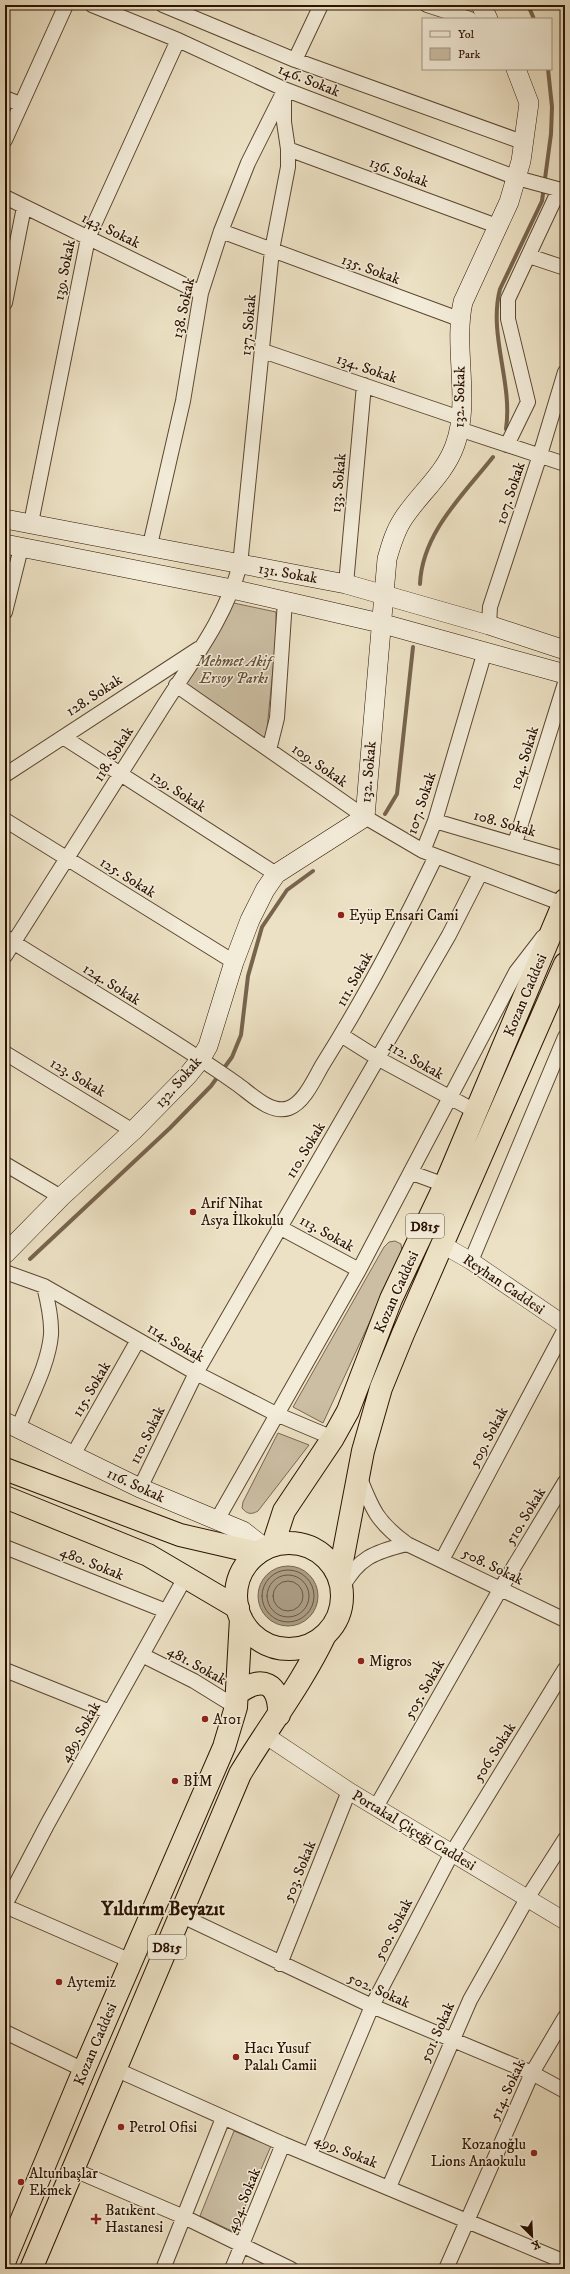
<svg xmlns="http://www.w3.org/2000/svg" width="570" height="2274" font-family="'IM FELL DW Pica',serif">
<rect width="100%" height="100%" fill="#ece1c4"/>
<filter id="stains"><feTurbulence type="fractalNoise" baseFrequency=".005" numOctaves="4"/><feColorMatrix values="0 0 0 0 .2 0 0 0 0 .09 0 0 0 0 .02 0 0 0 .5 -.17"/></filter>
<radialGradient id="worn" r=".72"><stop offset=".6" stop-color="#630" stop-opacity="0"/><stop offset="1" stop-color="#630" stop-opacity=".3"/></radialGradient>
<path fill="#cbbea3" stroke="#7b6852" d="M229 602 276 612V639L266 739 184 682Z
M395 1241 401 1244 402 1252 323 1423 293 1407 384 1247 389 1242Z
M278 1433 309 1445 258 1511C251 1515 247 1514 242 1508L243 1502Z
M234 2131 271 2146 234 2232 200 2216Z"/>
<path fill="#aa9b81" stroke="#77644d" d="M258 1596a30 30 0 1 1 60 0a30 30 0 1 1-60 0Z"/>
<g fill="none" stroke-linecap="round" stroke-linejoin="round">
<path stroke="#6a5640" stroke-width="1" d="M262 1596a26 26 0 1 1 52 0a26 26 0 1 1-52 0Z
M267 1596a21 21 0 1 1 42 0a21 21 0 1 1-42 0Z
M273 1596a15 15 0 1 1 30 0a15 15 0 1 1-30 0Z"/>
<path stroke="#77644d" stroke-width="4" d="M528 5 534 19
M506 429C513 382 488 335 500 289L542 201 551 134 552 107 548 69
M420 584C422 533 463 495 493 457
M385 814 397 794 413 647
M30 1259 170 1128 211 1086 232 1057 241 1035 248 976 262 927 287 890 313 871"/>
<g stroke="#5b4631" stroke-width="16">
<path id="minor" d="M92 5 178 40 284 89 517 178 565 191
M163 5 295 60 525 143
M427 5 470 19
M295 60 321 5
M5 98 20 104
M5 140 66 5
M288 149 497 226
M5 197 201 293
M221 231 459 319
M529 256 565 268
M5 303 24 207
M263 351 460 418
M459 429 565 464
M507 445 528 402 508 319V299L559 190
M31 523 88 238 178 40
M150 545 183 401 201 293 221 231 248 163 283 93
M346 584 364 385
M5 612 21 548
M489 625 490 607 540 455 565 372
M176 685 365 817 423 851 563 904
M63 737 276 874
M269 750 277 718 285 601
M5 775 198 649
M5 820 234 962
M435 821 565 859
M515 843 565 683
M423 851 435 821 485 651
M5 937C82 986 162 1031 237 1084 250 1093 271 1115 289 1108 305 1102 315 1077 323 1064 365 997 402 927 436 856
M5 956C56 875 108 794 159 713 190 663 224 622 240 565L272 250 288 167V149L284 122V89
M341 1035 379 1059 475 1111
M5 1053 133 1131
M5 1164 61 1197
M412 1173 445 1185
M279 1227 359 1270
M471 1261 565 1037
M5 1272 44 1286 196 1373 276 1414 333 1438
M18 1429C29 1399 48 1367 51 1335 52 1319 48 1302 44 1286
M73 1455 138 1340
M140 1488 196 1373 449 935 480 874
M217 1520 359 1270 516 972 543 937
M407 1544 565 1620
M5 1547 166 1611
M442 1560 565 1329
M342 1588C358 1558 374 1552 407 1544 377 1522 372 1509 359 1476
M142 1655 194 1681 236 1707
M5 1670 110 1712
M376 1807 501 1588 565 1482
M5 1905 48 1823 186 1576
M5 1906 131 1961
M180 1915 372 2006 532 2073 565 2091
M280 1964 349 1791
M5 2032 84 2070
M115 2069 283 2144 565 2262
M310 2154 372 2006 452 1853 565 1669
M72 2169 184 2217 291 2269
M389 2187 470 2000 528 1897 565 1839
M163 2269 223 2118
M232 2269 283 2144
M446 2269 532 2073 565 2017"/>
</g>
<g stroke="#5b4631" stroke-width="18">
<path id="tertiary" d="M443 1245 471 1261 565 1325
M265 1735 349 1791 565 1921"/>
</g>
<g stroke="#2b1200" stroke-width="20">
<path id="secondary" d="M481 5 488 19
M5 519 346 584 489 625 565 650
M5 544 232 589 380 623 565 674
M5 1254 61 1197 133 1131 188 1075 200 1060 208 1046 234 962 250 920 265 890 276 874 365 817 387 559C391 545 395 531 403 519 419 494 445 474 455 445 471 402 453 347 463 302L509 202 521 161 529 103 516 69
M5 1422 140 1488 243 1531 266 1549"/>
</g>
<g stroke="#2b1200" stroke-width="24">
<path id="trunk" d="M236 1596a53 53 0 1 1 106 0a53 53 0 1 1-106 0Z
M273 1545 284 1511 333 1438 348 1411 391 1299 445 1185 565 900
M339 1577 363 1451 381 1388 403 1334 565 964
M237 1694C262 1674 280 1683 279 1715
M5 2260 84 2070 224 1747 236 1707 241 1618
M31 2269 240 1774C268 1727 301 1685 325 1635"/>
</g>
<g stroke="#2b1200" stroke-width="24">
<path id="motorway" d="M5 1469 180 1535 258 1553
M5 1497 148 1555 238 1608"/>
</g>
<use href="#minor" stroke="#f3ecd9" stroke-width="14"/>
<use href="#tertiary" stroke="#f3ecd9" stroke-width="17"/>
<use href="#secondary" stroke="#f3ecd9" stroke-width="19"/>
<use href="#trunk" stroke="#ece1c4" stroke-width="22"/>
<use href="#motorway" stroke="#ece1c4" stroke-width="22"/>
</g>
<g fill="#8f2418" stroke="#f3ecd9" stroke-width="1.5">
<circle cx="341" cy="915" r="4"/>
<circle cx="193" cy="1212" r="4"/>
<circle cx="361" cy="1661" r="4"/>
<circle cx="205" cy="1719" r="4"/>
<circle cx="175" cy="1781" r="4"/>
<circle cx="59" cy="1982" r="4"/>
<circle cx="236" cy="2057" r="4"/>
<circle cx="121" cy="2127" r="4"/>
<circle cx="534" cy="2153" r="4"/>
<circle cx="21" cy="2182" r="4"/>
<path d="M94 2213h4v4h4v4h-4v4h-4v-4h-4v-4h4z"/>
</g>
<g text-anchor="middle" stroke-width="3" stroke-linejoin="round" paint-order="stroke">
<g fill="#f3ecd9" stroke="#675341" stroke-width="1">
<rect x="406" y="1214" width="38" height="24" rx="3"/>
<rect x="148" y="1935" width="38" height="24" rx="3"/>
</g>
<g font-size="14" font-weight="bold" fill="#2b1200">
<text x="425" y="1231">D815</text>
<text x="167" y="1952">D815</text>
</g>
<g font-size="15" fill="#2b1200" stroke="#f3ecd9">
<text transform="translate(309 80) rotate(22)" y="5">146. Sokak</text>
<text transform="translate(399 172) rotate(20)" y="5">136. Sokak</text>
<text transform="translate(111 230) rotate(26)" y="5">143. Sokak</text>
<text transform="translate(371 269) rotate(20)" y="5">135. Sokak</text>
<text transform="translate(64 270) rotate(-79)" y="5">139. Sokak</text>
<text transform="translate(183 308) rotate(-78)" y="5">138. Sokak</text>
<text transform="translate(248 325) rotate(-85)" y="5">137. Sokak</text>
<text transform="translate(367 368) rotate(19)" y="5">134. Sokak</text>
<text transform="translate(459 397) rotate(-89)" y="5">132. Sokak</text>
<text transform="translate(338 483) rotate(-85)" y="5">133. Sokak</text>
<text transform="translate(510 493) rotate(-72)" y="5">107. Sokak</text>
<text transform="translate(288 573) rotate(10)" y="5">131. Sokak</text>
<text transform="translate(94 695) rotate(-33)" y="5">128. Sokak</text>
<text transform="translate(113 754) rotate(-58)" y="5">118. Sokak</text>
<text transform="translate(524 758) rotate(-73)" y="5">104. Sokak</text>
<text transform="translate(320 765) rotate(35)" y="5">109. Sokak</text>
<text transform="translate(368 772) rotate(-85)" y="5">132. Sokak</text>
<text transform="translate(178 791) rotate(33)" y="5">129. Sokak</text>
<text transform="translate(421 803) rotate(-72)" y="5">107. Sokak</text>
<text transform="translate(505 823) rotate(16)" y="5">108. Sokak</text>
<text transform="translate(128 877) rotate(32)" y="5">125. Sokak</text>
<text transform="translate(354 979) rotate(-61)" y="5">111. Sokak</text>
<text transform="translate(112 984) rotate(32)" y="5">124. Sokak</text>
<text transform="translate(525 995) rotate(-67)" y="5">Kozan Caddesi</text>
<text transform="translate(416 1060) rotate(30)" y="5">112. Sokak</text>
<text transform="translate(78 1077) rotate(31)" y="5">123. Sokak</text>
<text transform="translate(178 1082) rotate(-49)" y="5">132. Sokak</text>
<text transform="translate(305 1150) rotate(-59)" y="5">110. Sokak</text>
<text transform="translate(327 1233) rotate(29)" y="5">113. Sokak</text>
<text transform="translate(504 1284) rotate(34)" y="5">Reyhan Caddesi</text>
<text transform="translate(396 1292) rotate(-66)" y="5">Kozan Caddesi</text>
<text transform="translate(176 1342) rotate(30)" y="5">114. Sokak</text>
<text transform="translate(91 1389) rotate(-60)" y="5">115. Sokak</text>
<text transform="translate(147 1435) rotate(-64)" y="5">110. Sokak</text>
<text transform="translate(488 1437) rotate(-62)" y="5">509. Sokak</text>
<text transform="translate(136 1485) rotate(25)" y="5">116. Sokak</text>
<text transform="translate(525 1516) rotate(-59)" y="5">510. Sokak</text>
<text transform="translate(92 1563) rotate(22)" y="5">480. Sokak</text>
<text transform="translate(493 1566) rotate(26)" y="5">508. Sokak</text>
<text transform="translate(197 1665) rotate(29)" y="5">481. Sokak</text>
<text transform="translate(424 1689) rotate(-60)" y="5">505. Sokak</text>
<text transform="translate(80 1732) rotate(-61)" y="5">489. Sokak</text>
<text transform="translate(494 1752) rotate(-58)" y="5">506. Sokak</text>
<text transform="translate(414 1830) rotate(31)" y="5">Portakal Çiçeği Caddesi</text>
<text transform="translate(299 1871) rotate(-68)" y="5">503. Sokak</text>
<text transform="translate(393 1929) rotate(-63)" y="5">500. Sokak</text>
<text transform="translate(379 1990) rotate(24)" y="5">502. Sokak</text>
<text transform="translate(437 2032) rotate(-66)" y="5">501. Sokak</text>
<text transform="translate(95 2044) rotate(-67)" y="5">Kozan Caddesi</text>
<text transform="translate(507 2090) rotate(-65)" y="5">514. Sokak</text>
<text transform="translate(346 2151) rotate(22)" y="5">499. Sokak</text>
<text transform="translate(243 2200) rotate(-68)" y="5">494. Sokak</text>
</g>
<g font-size="15" font-style="italic" fill="#634e39" stroke="#f3ecd9">
<text x="234" y="666">Mehmet Akif<tspan x="234" dy="17">Ersoy Parkı</tspan></text>
</g>
<g font-size="15" fill="#2b1200" stroke="#f3ecd9" text-anchor="start">
<text x="349" y="920">Eyüp Ensari Cami</text>
<text x="201" y="1208">Arif Nihat<tspan x="201" dy="17">Asya İlkokulu</tspan></text>
<text x="369" y="1666">Migros</text>
<text x="213" y="1724">A101</text>
<text x="183" y="1786">BİM</text>
<text x="67" y="1987">Aytemiz</text>
<text x="244" y="2053">Hacı Yusuf<tspan x="244" dy="17">Palalı Camii</tspan></text>
<text x="129" y="2132">Petrol Ofisi</text>
<text x="526" y="2149" text-anchor="end">Kozanoğlu<tspan x="526" dy="17">Lions Anaokulu</tspan></text>
<text x="29" y="2178">Altunbaşlar<tspan x="29" dy="17">Ekmek</tspan></text>
<text x="105" y="2215">Batıkent<tspan x="105" dy="17">Hastanesi</tspan></text>
</g>
<g font-size="19" font-weight="bold" fill="#2b1200" stroke="#f3ecd9">
<text x="163" y="1915">Yıldırım Beyazıt</text>
</g>
</g>
<rect width="570" height="2274" fill="none" stroke="#ece1c4" stroke-width="20"/>
<rect x="6" y="6" width="558" height="2262" fill="none" stroke="#2b1200" stroke-width="2"/>
<rect x="10" y="10" width="550" height="2254" fill="none" stroke="#2b1200"/>
<rect x="422" y="18" width="130" height="52" fill="#f3ecd9" stroke="#a39582"/>
<rect x="430" y="31" width="20" height="6" fill="#f3ecd9" stroke="#a39582"/>
<text x="458" y="38" font-size="12" fill="#2b1200">Yol</text>
<rect x="430" y="48" width="20" height="12" fill="#cbbea3" stroke="#a39582"/>
<text x="458" y="58" font-size="12" fill="#2b1200">Park</text>
<g transform="translate(532 2236) rotate(156)" stroke="#f3ecd9" stroke-width="3" paint-order="stroke">
<path d="M0-3L7 15L0 10L-7 15Z" fill="#2b1200"/>
<text y="-6" font-size="11" font-weight="bold" text-anchor="middle" fill="#2b1200">K</text>
</g>
<rect width="100%" height="100%" filter="url(#stains)"/>
<rect width="100%" height="100%" fill="url(#worn)"/>
</svg>
